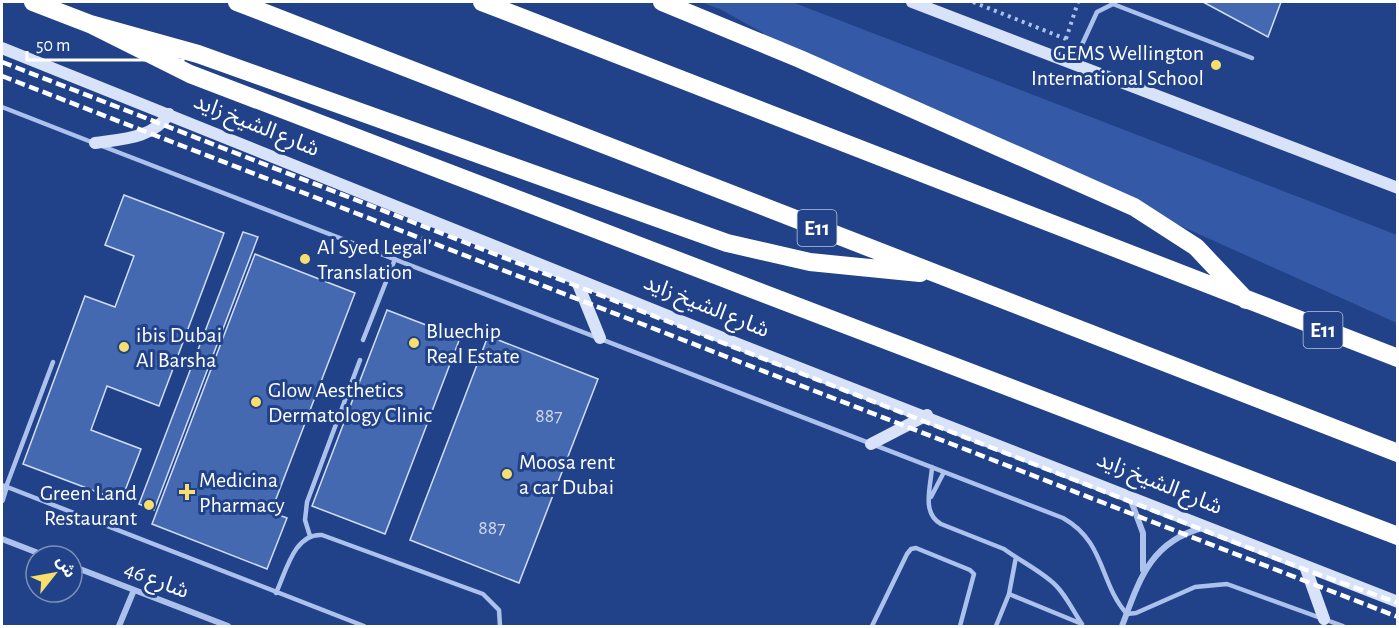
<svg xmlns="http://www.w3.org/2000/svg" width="1399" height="628" font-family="'Alegreya Sans','Noto Sans Arabic',sans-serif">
<rect width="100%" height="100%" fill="#214289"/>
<path fill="#345aa7" d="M700 2H792L1397 235V323L813 61 720 9Z"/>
<path fill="#4569b0" stroke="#d1def8" stroke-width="1.5" d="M1203 2H1281L1268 37Z
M124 195 224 233 159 406 107 386 91 430 141 449 121 501 23 464 85 296 115 307 134 256 105 245Z
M243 232 258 237 154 510 139 504Z
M255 254 355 293 271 512 287 518 267 569 152 524Z
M387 310 460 338 385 534 312 506Z
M488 336 598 379 519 583 410 540Z"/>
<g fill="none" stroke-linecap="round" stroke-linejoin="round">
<path stroke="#acc1eb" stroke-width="4" stroke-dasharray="3 4.5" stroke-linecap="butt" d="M973 2 1066 39
M1066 39 1078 2"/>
<path stroke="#acc1eb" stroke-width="4.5" d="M1074 62 1097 12 1113 4 1252 58
M2 107 94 143
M102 146 1063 518C1106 542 1099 583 1127 614L1136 613 1195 587 1227 584 1343 626
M363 340 395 259
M932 467C931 486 921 513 941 524L1004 549C1019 560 1037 569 1051 581 1064 591 1073 611 1082 624L1009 594 1016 557
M2 485 364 626
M6 487 53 362
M931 497 944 472
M310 536 305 520 307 502 360 360
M276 593C286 572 294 533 322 535L483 594 499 610 500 626
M872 626 907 554 911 549 916 548 970 570 974 574 960 626
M996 626 1009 594"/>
<path stroke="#acc1eb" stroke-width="6" d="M1130 498 1143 533V570
M2 500 6 487
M2 539 46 556
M72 566 228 626
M119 626 134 590
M1122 626C1139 581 1150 542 1202 528"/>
<path stroke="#d8e2f8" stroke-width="12" d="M912 2 1398 188
M2 48 733 342 1398 602
M95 143C122 139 152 139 169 114
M576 279 600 338
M871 444 927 415
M1305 566 1324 619"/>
<path stroke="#fff" stroke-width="18" d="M33 2 90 24 198 54 727 243 810 262 920 273
M237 2 1398 453
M482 2 1398 358
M662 2 800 59 1134 207 1196 247 1246 300
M90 24 190 74 1398 536"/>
<path stroke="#fff" stroke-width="4.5" stroke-dasharray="10 4.5" stroke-linecap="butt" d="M2 62 1298 567 1398 603
M2 76 1398 617"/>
</g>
<g fill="#f8df6d" stroke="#214289" stroke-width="2">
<circle cx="1216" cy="65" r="6"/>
<circle cx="305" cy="259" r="6"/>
<circle cx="414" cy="343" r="6"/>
<circle cx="124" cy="347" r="6"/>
<circle cx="256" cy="402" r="6"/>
<circle cx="507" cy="474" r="6"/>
<path d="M184 483h6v6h6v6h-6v6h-6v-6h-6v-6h6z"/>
<circle cx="149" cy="505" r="6"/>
</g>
<g text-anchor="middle" stroke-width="6" stroke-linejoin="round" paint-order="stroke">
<g font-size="20" fill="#d0daeb">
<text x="549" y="422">887</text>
<text x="492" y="534">887</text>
</g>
<g fill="#214289" stroke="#bcc6dc" stroke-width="1.5">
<rect x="797.5" y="210" width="39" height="36" rx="4.5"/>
<rect x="1303.5" y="312" width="39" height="36" rx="4.5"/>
</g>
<g font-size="21" font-weight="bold" fill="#fff">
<text x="817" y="235">E11</text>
<text x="1323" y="337">E11</text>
</g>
<g font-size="22" fill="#fff" stroke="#214289" text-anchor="start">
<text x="1204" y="60" text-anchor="end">GEMS Wellington<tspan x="1204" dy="25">International School</tspan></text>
<text x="317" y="254">Al Syed Legal<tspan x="317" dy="25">Translation</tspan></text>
<text x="426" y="338">Bluechip<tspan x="426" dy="25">Real Estate</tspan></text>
<text x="136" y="342">ibis Dubai<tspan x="136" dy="25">Al Barsha</tspan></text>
<text x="268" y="397">Glow Aesthetics<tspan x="268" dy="25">Dermatology Clinic</tspan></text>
<text x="519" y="469">Moosa rent<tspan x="519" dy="25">a car Dubai</tspan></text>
<text x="199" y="487">Medicina<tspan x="199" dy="25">Pharmacy</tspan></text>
<text x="137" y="500" text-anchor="end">Green Land<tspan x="137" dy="25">Restaurant</tspan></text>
</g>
<g font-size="22" fill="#fff" stroke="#214289">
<text transform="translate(257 124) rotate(22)" y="8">شارع الشيخ زايد</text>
<text transform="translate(707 305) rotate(22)" y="8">شارع الشيخ زايد</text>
<text transform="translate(1160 482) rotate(22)" y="8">شارع الشيخ زايد</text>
<text transform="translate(157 579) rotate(21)" y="8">شارع 46</text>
</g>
</g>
<rect width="1399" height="628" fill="none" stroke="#ffffff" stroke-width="6"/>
<g transform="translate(54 574) rotate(59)"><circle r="28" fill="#214289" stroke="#7a8eb8" stroke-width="1.5"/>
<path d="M0-4.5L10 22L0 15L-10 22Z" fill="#f8df6d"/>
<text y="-9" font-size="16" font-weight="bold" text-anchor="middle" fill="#ffffff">ش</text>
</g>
<path d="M27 51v9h156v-9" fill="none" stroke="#ffffff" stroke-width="3"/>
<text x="36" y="51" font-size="18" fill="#ffffff" stroke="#214289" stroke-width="4.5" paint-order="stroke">50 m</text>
</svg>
